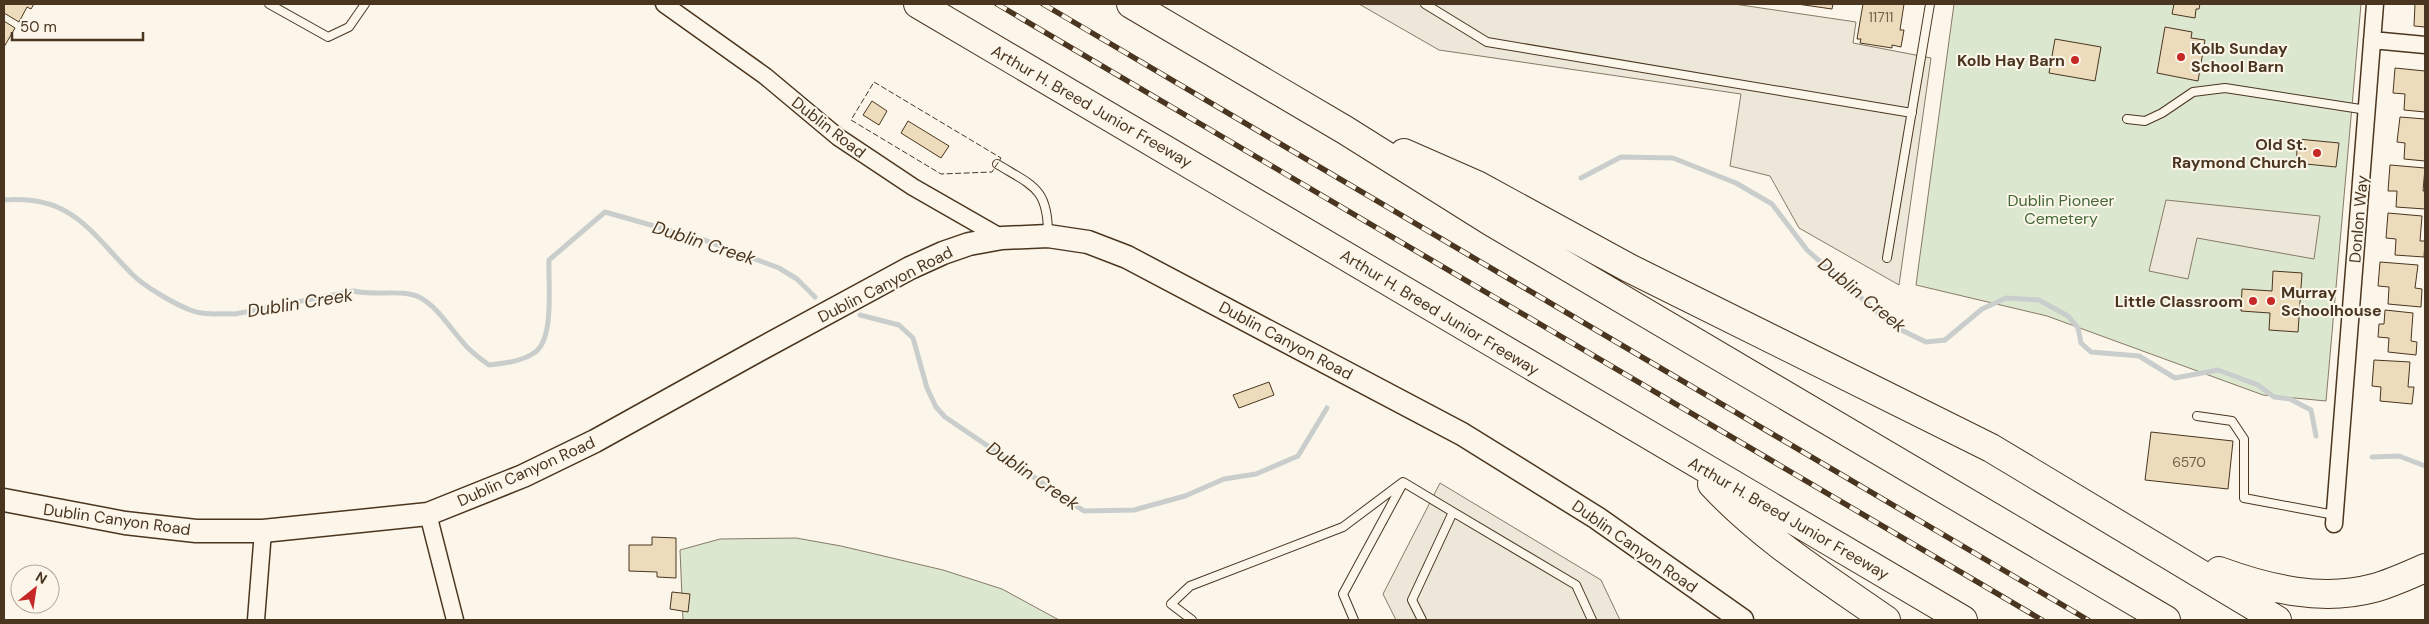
<svg xmlns="http://www.w3.org/2000/svg" width="2429" height="624" font-family="'DM Sans',sans-serif">
<rect width="100%" height="100%" fill="#fbf6e9"/>
<path fill="#dce7d0" stroke="#887966" d="M1954 4H2361L2326 401 2263 395 2047 316 1916 285Z
M796 538 841 546 943 570 1002 589 1059 620H683L680 550 720 539Z"/>
<path fill="#ede7d9" stroke="#887966" d="M1359 4H1734L1856 22 1853 43 1931 58 1899 285 1799 228 1770 176 1730 166 1741 94 1439 50Z
M2166 200 2320 216 2314 259 2197 238 2188 279 2149 271Z
M1440 483 1601 580 1620 620H1396L1383 594Z"/>
<g fill="none" stroke-linecap="round" stroke-linejoin="round">
<path stroke="#c9cecd" stroke-width="5" d="M1581 178 1621 157 1673 158 1736 183 1772 204 1807 250 1893 326 1926 342 1945 340 1982 309 2006 298 2039 300 2068 316 2078 328 2081 343 2091 352 2139 356 2175 378 2218 370 2258 385 2274 397 2290 399 2311 410 2316 436
M4 200C73 195 90 232 132 274 145 287 173 303 190 310 205 316 219 313 235 314L354 291C373 296 403 289 419 297 440 308 452 332 468 348 474 354 482 360 489 365 505 363 520 362 534 353 555 340 548 283 549 260L605 212 707 241 779 268 797 279 815 297
M860 315 899 325 913 338 927 388 936 407 945 417 1084 511 1134 510 1185 496 1224 479 1256 474 1298 456 1327 408
M2372 457 2399 456 2425 466"/>
</g>
<path fill="#ecdcbc" stroke="#4a3520" d="M4 4H34L31 9 27 7 19 22 4 13Z
M1797 4H1833L1832 9Z
M1863 4H1904L1900 30H1904L1901 47 1892 45V48L1860 43 1861 39H1857Z
M2174 4H2200L2199 9H2196L2195 18 2172 14Z
M2415 4H2425V27L2414 26Z
M4 21 15 28 4 47Z
M2165 27 2192 32 2191 38 2205 40 2198 81 2157 73Z
M2055 39 2101 47 2095 81 2049 73Z
M2395 68 2425 71V112L2404 110 2405 94 2393 93Z
M872 101 887 111 879 125 863 115Z
M2400 117 2425 119V161L2404 159 2405 143 2397 142Z
M908 121 949 146 941 158 901 133Z
M2298 139 2339 143 2336 167 2296 163Z
M2390 165 2425 168 2423 191H2425V209L2396 207 2397 191H2388Z
M2388 213 2422 216 2420 241H2425L2424 257 2395 255 2396 239 2386 238Z
M2380 262 2418 265 2415 288 2422 289 2421 307 2388 304 2389 287 2378 286Z
M2273 271 2302 273 2298 332 2269 330 2270 313 2241 311 2242 289 2272 291Z
M2385 310 2413 313 2411 341 2417 342 2416 355 2388 352 2389 338 2378 337 2379 324H2384Z
M2374 360 2410 362 2408 387H2414L2412 404 2380 401 2381 387 2372 386Z
M1269 382 1274 395 1239 408 1233 395Z
M2151 432 2233 441 2228 489 2145 480Z
M652 537 676 538V578L657 577V572L629 571V545H652Z
M672 592 690 594 688 612 670 609Z"/>
<g fill="none" stroke-linecap="round" stroke-linejoin="round">
<g stroke="#4a3520" stroke-width="10">
<path id="lane" d="M269 4 328 37 349 27 365 4
M1425 4 1487 42 1912 113
M2127 119 2145 121 2162 113 2193 92 2225 88 2367 110
M997 164C1033 186 1048 188 1048 234
M1887 258 1930 4
M2197 416 2232 421 2244 439V498L2335 515
M1192 620 1171 604 1190 586 1343 527 1403 482 1453 512
M1354 620 1343 594 1402 485
M1422 620 1412 600 1453 512 1576 585 1592 620"/>
</g>
<g stroke="#4a3520" stroke-width="19">
<path id="street" d="M664 4 765 76 838 137 913 187 1002 238
M2372 40 2425 45
M428 514 455 620
M2334 524 2375 4
M256 620 263 531"/>
</g>
<g stroke="#4a3520" stroke-width="25">
<path id="secondary" d="M4 500 125 523 196 531H263L428 514 523 476 595 441 757 351 910 268 943 253 969 244 1002 238 1048 236 1088 242 1127 257 1462 434 1597 518 1742 620"/>
</g>
<g stroke="#4a3520" stroke-width="30">
<path id="highway" d="M918 4 1963 620
M1131 4 1345 130 1490 221 2166 620
M1404 153 1477 185 1629 268 1991 448 2277 620
M1712 484C1762 538 1826 578 1886 620
M2219 571C2268 589 2322 602 2374 588 2392 583 2409 575 2425 568"/>
</g>
<use href="#lane" stroke="#fbf6e9" stroke-width="8"/>
<use href="#street" stroke="#fbf6e9" stroke-width="16"/>
<use href="#secondary" stroke="#fbf6e9" stroke-width="22"/>
<use href="#highway" stroke="#fbf6e9" stroke-width="28"/>
<g stroke="#4a3520" stroke-width="5.5">
<path id="rail" d="M997 4 2042 620
M1043 4 2088 620"/>
</g>
<use href="#rail" stroke="#fbf6e9" stroke-width="4" stroke-dasharray="11" stroke-linecap="butt"/>
<path stroke="#4a3520" stroke-width="1" stroke-dasharray="6 2.5" stroke-linecap="butt" d="M874 82 1001 158 992 172 941 174 851 120Z"/>
</g>
<g fill="#c62828" stroke="#fbf6e9" stroke-width="2">
<circle cx="2181" cy="57" r="5"/>
<circle cx="2075" cy="60" r="5"/>
<circle cx="2317" cy="153" r="5"/>
<circle cx="2253" cy="301" r="5"/>
<circle cx="2271" cy="301" r="5"/>
</g>
<g text-anchor="middle" stroke-width="4" stroke-linejoin="round" paint-order="stroke">
<g font-size="14" fill="#725f47">
<text x="1881" y="22">11711</text>
<text x="2189" y="467">6570</text>
</g>
<g font-size="16" font-weight="bold" fill="#4a3520" stroke="#fbf6e9" text-anchor="end">
<text x="2191" y="54" text-anchor="start">Kolb Sunday<tspan x="2191" dy="18">School Barn</tspan></text>
<text x="2065" y="66">Kolb Hay Barn</text>
<text x="2307" y="150">Old St.<tspan x="2307" dy="18">Raymond Church</tspan></text>
<text x="2281" y="298" text-anchor="start">Murray<tspan x="2281" dy="18">Schoolhouse</tspan></text>
<text x="2243" y="307">Little Classroom</text>
</g>
<g font-size="16" fill="#4a3520" stroke="#fbf6e9">
<text transform="translate(1092 106) rotate(30)" y="6">Arthur H. Breed Junior Freeway</text>
<text transform="translate(829 127) rotate(38)" y="6">Dublin Road</text>
<text transform="translate(2358 219) rotate(-85)" y="6">Donlon Way</text>
<text transform="translate(885 284) rotate(-27)" y="6">Dublin Canyon Road</text>
<text transform="translate(1440 312) rotate(31)" y="6">Arthur H. Breed Junior Freeway</text>
<text transform="translate(1286 340) rotate(28)" y="6">Dublin Canyon Road</text>
<text transform="translate(526 471) rotate(-24)" y="6">Dublin Canyon Road</text>
<text transform="translate(1789 518) rotate(30)" y="6">Arthur H. Breed Junior Freeway</text>
<text transform="translate(117 519) rotate(8)" y="6">Dublin Canyon Road</text>
<text transform="translate(1635 546) rotate(35)" y="6">Dublin Canyon Road</text>
</g>
<g font-size="16" fill="#436837" stroke="#fbf6e9">
<text x="2061" y="206">Dublin Pioneer<tspan x="2061" dy="18">Cemetery</tspan></text>
</g>
<g font-size="18" font-style="italic" fill="#4a3520" stroke="#fbf6e9">
<text transform="translate(704 243) rotate(18)" y="6">Dublin Creek</text>
<text transform="translate(1862 295) rotate(39)" y="6">Dublin Creek</text>
<text transform="translate(300 303) rotate(-9)" y="6">Dublin Creek</text>
<text transform="translate(1033 476) rotate(34)" y="6">Dublin Creek</text>
</g>
</g>
<rect width="2429" height="624" fill="none" stroke="#4a3520" stroke-width="10"/>
<g transform="translate(35 589) rotate(30)"><circle r="24" fill="#fbf6e9" stroke="#b4a999"/>
<path d="M0-4L9 19L0 12L-9 19Z" fill="#c62828"/>
<text y="-8" font-size="14" font-weight="bold" text-anchor="middle" fill="#4a3520">N</text>
</g>
<path d="M12 32v8h131v-8" fill="none" stroke="#4a3520" stroke-width="2.5"/>
<text x="20" y="32" font-size="15" fill="#4a3520" stroke="#fbf6e9" stroke-width="4" paint-order="stroke">50 m</text>
</svg>
